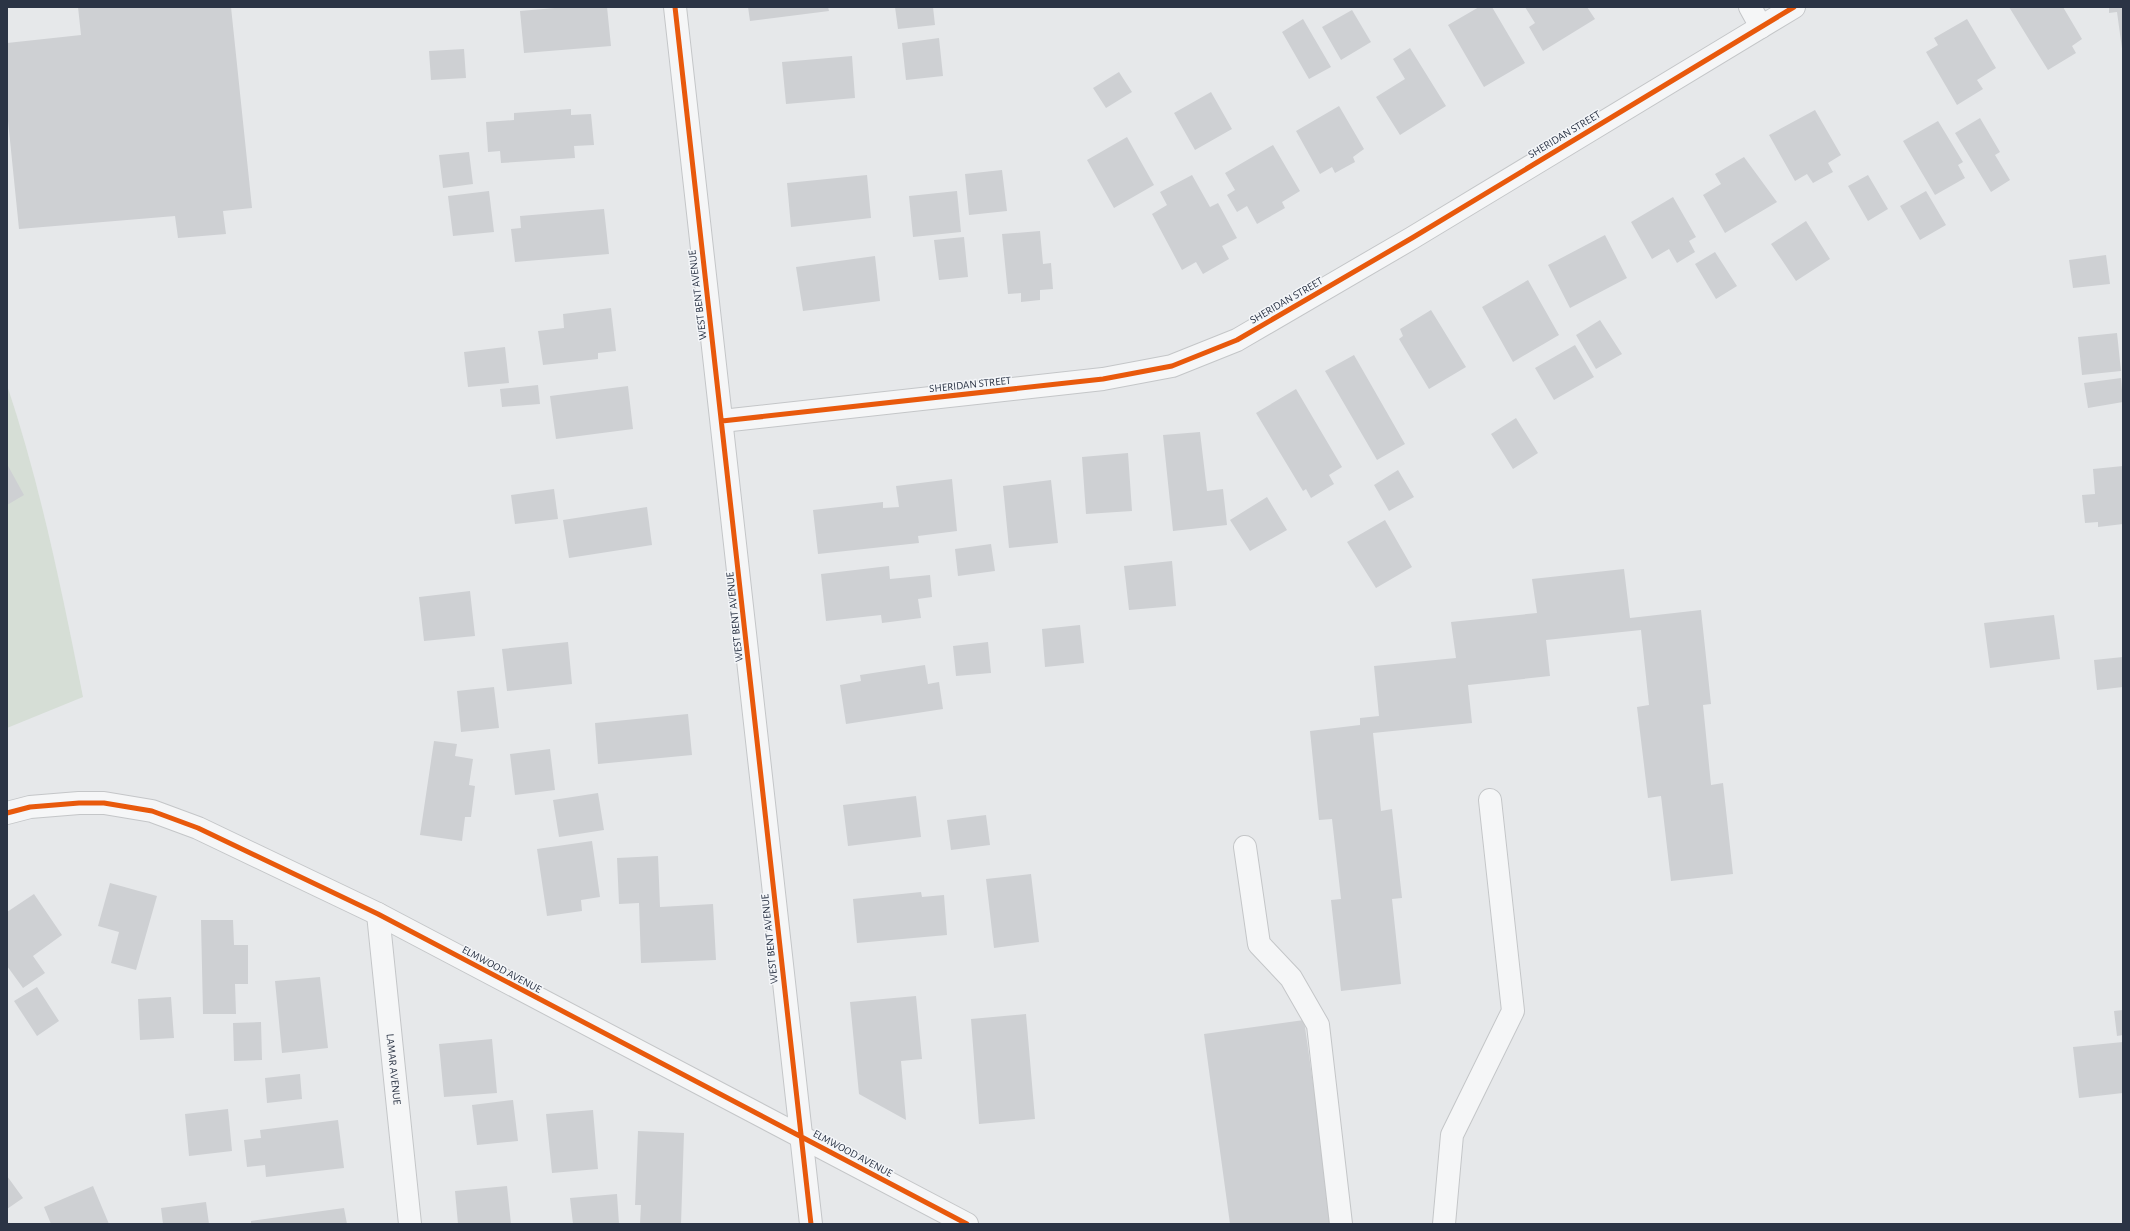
<svg xmlns="http://www.w3.org/2000/svg" width="2130" height="1231" font-family="'Alegreya Sans',sans-serif">
<rect width="100%" height="100%" fill="#e6e8ea"/>
<path fill="#d6ded6" d="M7 385C41 487 62 592 83 697L7 728Z"/>
<path fill="#ced0d3" d="M78 7H231L252 208 223 211 226 234 178 238 175 216 19 229 7 111V43L81 35Z
M566 7H607L611 46 524 53 520 11Z
M748 7H828L829 11 750 21Z
M895 7H933L935 25 898 29Z
M1479 7H1492L1525 63 1484 87 1448 25Z
M1525 7H1587L1595 19 1543 51 1529 27 1535 23Z
M2009 7H2063L2082 39 2072 46 2076 53 2048 70Z
M2109 7H2123V56L2117 12 2109 13Z
M1352 10 1371 42 1341 60 1322 27Z
M1303 19 1331 67 1309 79 1282 32Z
M1967 19 1996 68 1977 80 1983 89 1957 105 1926 52 1938 45 1934 38Z
M939 38 943 76 906 80 902 43Z
M1410 48 1446 106 1400 135 1376 97 1405 79 1393 59Z
M464 49 466 78 431 80 429 51Z
M852 56 855 98 786 104 782 62Z
M1119 72 1132 92 1106 108 1093 88Z
M1211 92 1232 129 1195 150 1174 113Z
M1339 106 1364 149 1353 157 1355 162 1335 173 1332 167 1320 174 1296 131Z
M571 109V115L591 114 594 145 574 146 575 158 501 163 500 151 488 152 486 122 514 120V113Z
M1815 110 1841 155 1828 163 1833 172 1813 183 1807 174 1795 181 1769 135Z
M1980 118 2000 152 1995 155 2010 180 1991 192 1955 133Z
M1938 121 1963 162 1958 165 1965 178 1935 195 1903 141Z
M1127 137 1154 185 1114 208 1087 160Z
M1273 145 1300 191 1282 202 1285 208 1257 224 1247 206 1237 212 1227 195 1235 190 1225 173Z
M469 152 473 184 443 188 439 155Z
M1744 157 1777 202 1725 233 1703 195 1721 184 1715 174Z
M1002 170 1007 211 969 215 965 174Z
M867 175 871 218 791 227 787 183Z
M1192 175 1210 207 1218 203 1237 238 1222 246 1229 259 1203 274 1196 262 1182 270 1152 214 1167 205 1160 192Z
M1868 175 1888 209 1868 221 1848 186Z
M489 191 494 232 453 236 448 196Z
M957 191 961 232 913 237 909 196Z
M1926 191 1946 225 1920 240 1900 206Z
M1673 197 1696 237 1689 241 1695 252 1677 263 1669 249 1652 259 1631 222Z
M604 209 609 254 515 262 511 229 521 228 520 216Z
M1806 221 1830 259 1796 281 1771 244Z
M1040 231 1043 264 1051 263 1053 289 1040 290V300L1021 302V293L1008 294 1002 234Z
M1605 235 1627 278 1570 308 1548 265Z
M964 237 968 277 939 280 934 240Z
M1715 252 1737 286 1716 299 1695 264Z
M2106 255 2110 284 2073 288 2069 260Z
M875 256 880 301 803 311 796 267Z
M1528 280 1559 335 1513 362 1482 307Z
M611 308 616 351 598 353V359L543 365 538 331 564 328 563 314Z
M1431 310 1466 367 1429 389 1399 339 1403 336 1400 329Z
M1600 320 1622 354 1596 369 1576 335Z
M2117 333 2121 371 2082 375 2078 337Z
M1575 345 1594 377 1554 400 1535 368Z
M505 347 509 383 468 387 464 352Z
M1354 355 1405 444 1377 460 1325 371Z
M2121 378 2123 402 2088 408 2084 383Z
M538 385 540 404 502 407 500 389Z
M628 386 633 429 556 439 550 396Z
M1296 389 1342 467 1329 475 1334 484 1311 498 1306 489 1303 491 1256 413Z
M1516 418 1538 453 1513 469 1491 434Z
M1200 432 1207 491 1223 489 1227 525 1173 531 1163 435Z
M1128 453 1132 511 1086 514 1082 457Z
M7 464 24 495 7 505Z
M2123 466V524L2098 527V522L2085 523 2082 495 2095 494 2093 469Z
M1398 470 1414 497 1389 511 1374 485Z
M952 479 957 531 918 536 919 543 818 554 813 510 883 502V508L899 507 896 486Z
M1051 480 1058 543 1009 548 1003 486Z
M554 489 558 519 515 524 511 495Z
M1267 497 1287 530 1250 551 1230 520Z
M647 507 652 545 569 558 563 520Z
M1385 520 1412 567 1376 588 1347 542Z
M991 544 995 571 958 576 955 549Z
M1172 561 1176 606 1129 610 1124 566Z
M889 566 890 579 930 575 932 597 918 599 921 618 882 623 881 615 826 621 821 574Z
M1624 569 1630 618 1701 610 1711 704 1703 705 1711 785 1723 783 1733 874 1671 881 1661 796 1648 798 1637 707 1649 705 1641 630 1546 640 1550 676 1468 685 1472 723 1373 733 1381 811 1392 809 1402 898 1392 899 1401 984 1341 991 1331 900 1341 899 1332 819 1319 820 1310 731 1360 725V718L1379 716 1374 666 1456 658 1451 622 1537 613 1532 579Z
M470 591 475 636 424 641 419 597Z
M2054 615 2060 659 1990 668 1984 623Z
M1080 625 1084 663 1045 667 1042 629Z
M568 642 572 684 507 691 502 649Z
M988 642 991 673 956 676 953 646Z
M2123 657V687L2097 690 2094 660Z
M925 665 928 684 939 682 943 709 846 724 840 685 861 681 860 675Z
M494 687 499 728 461 732 457 691Z
M688 714 692 755 598 764 595 723Z
M434 741 457 744 455 756 473 759 469 785 475 786 471 817H465L462 841 420 835Z
M550 749 555 790 515 795 510 754Z
M598 793 604 830 559 837 553 800Z
M916 796 921 837 848 846 843 805Z
M986 815 990 845 951 850 947 820Z
M592 841 600 897 581 900 582 911 547 916 537 849Z
M658 856 660 907 713 904 716 960 641 963 639 903 619 904 617 858Z
M1031 874 1039 942 994 948 986 879Z
M110 883 157 896 136 970 111 963 119 932 98 926Z
M921 892 922 897 944 895 947 935 857 943 853 899Z
M34 894 62 935 33 956 45 973 23 988 7 966V912Z
M201 920H233L234 945H248V984H235L236 1014H203Z
M320 977 328 1048 282 1053 275 981Z
M37 987 59 1021 37 1036 14 1001Z
M916 996 922 1059 901 1061 906 1120 859 1094 850 1002Z
M171 997 174 1038 140 1040 138 999Z
M2123 1010V1035L2117 1036 2114 1011Z
M1026 1014 1035 1119 979 1124 971 1019Z
M1304 1020 1333 1224H1230L1204 1034Z
M261 1022 262 1060 234 1061 233 1023Z
M492 1039 497 1093 444 1097 439 1044Z
M2123 1042V1093L2079 1098 2073 1047Z
M300 1074 302 1099 267 1103 265 1078Z
M513 1100 518 1141 477 1145 472 1105Z
M228 1109 232 1151 189 1156 185 1114Z
M593 1110 598 1169 552 1173 546 1114Z
M338 1120 344 1168 266 1177 265 1165 247 1167 244 1140 261 1138 260 1130Z
M638 1131 684 1133 681 1224H640L641 1205H635Z
M7 1176 23 1198 7 1209Z
M93 1186 109 1224H51L44 1207Z
M507 1186 511 1224H458L455 1191Z
M617 1194 619 1224H573L570 1198Z
M206 1202 209 1224H163L161 1208Z
M344 1208 347 1224H251V1221Z"/>
<g fill="none" stroke-linecap="round" stroke-linejoin="round">
<g stroke="#c4c6c8" stroke-width="24">
<g id="minor">
<path d="M675 7 811 1224"/>
<path d="M1750 7 1761 27"/>
<path d="M722 421 1103 379 1172 366 1237 340 1412 238 1794 7"/>
<path d="M7 813 30 807 79 803H104L152 811 198 828 378 914 967 1224"/>
<path d="M1245 847 1259 944 1291 978 1318 1025 1341 1224"/>
<path id="s1" d="M378 914 410 1224"/>
<path d="M1444 1224 1452 1135 1513 1011 1490 800"/>
</g>
</g>
<use href="#minor" stroke="#f5f6f7" stroke-width="22"/>
<g stroke="#f4f6f9" stroke-width="8">
<path id="cycleway" d="M675 7 811 1224
M722 421 1103 379 1172 366 1237 340 1412 238 1794 7
M7 813 30 807 79 803H104L152 811 198 828 378 914 967 1224"/>
</g>
<use href="#cycleway" stroke="#e8590c" stroke-width="5"/>
</g>
<g text-anchor="middle" stroke-width="3" stroke-linejoin="round" paint-order="stroke">
<g font-size="11" fill="#2b3445" stroke="#f4f6f9">
<text transform="translate(1564 134) rotate(-31)" y="4">SHERIDAN STREET</text>
<text transform="translate(697 295) rotate(-97)" y="4">WEST BENT AVENUE</text>
<text transform="translate(1286 300) rotate(-30)" y="4">SHERIDAN STREET</text>
<text transform="translate(970 384) rotate(-6)" y="4">SHERIDAN STREET</text>
<text transform="translate(734 617) rotate(-96)" y="4">WEST BENT AVENUE</text>
<text transform="translate(769 939) rotate(-96)" y="4">WEST BENT AVENUE</text>
<text transform="translate(502 969) rotate(28)" y="4">ELMWOOD AVENUE</text>
<text dy="4" stroke="none"><textPath href="#s1" startOffset="156">LAMAR AVENUE</textPath></text>
<text transform="translate(853 1153) rotate(28)" y="4">ELMWOOD AVENUE</text>
</g>
</g>
<rect width="2130" height="1231" fill="none" stroke="#2b3445" stroke-width="16"/>
</svg>
